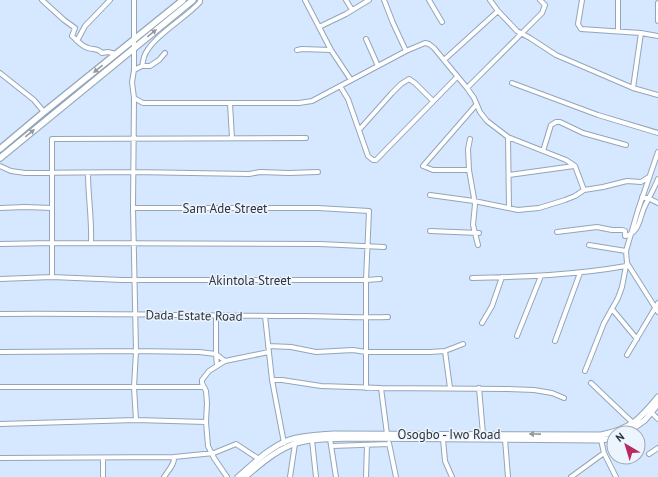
<svg xmlns="http://www.w3.org/2000/svg" width="658" height="477" font-family="'PT Sans',sans-serif">
<rect width="100%" height="100%" fill="#d5e8ff"/>
<g fill="none" stroke-linecap="round" stroke-linejoin="round">
<g stroke="#93a5ba" stroke-width="6">
<path id="minor" d="M42 0 64 20 75 28 72 36C77 40 81 46 88 48 94 50 97 48 102 53L108 52 116 54
M134 0V70L132 82 134 98 133 208 136 351 134 387 136 420
M305 0 331 50 351 80
M346 0 352 10
M384 0 393 23 406 51
M429 0 442 22
M490 0 498 11 517 31 530 38 556 55 633 88 658 95
M582 0 578 24 581 29 641 33 658 36
M618 0V31
M658 3V21
M319 27 346 14 369 0
M366 39 378 66
M77 41 85 26 110 0
M297 50 302 49 331 50
M444 60 498 11
M142 66C143 63 143 60 144 57 150 38 186 18 200 2V0
M134 70 142 66H150L159 60 165 53
M0 73 34 100 44 112
M512 83 598 115 658 133
M340 86 348 99 368 156 373 160H376L457 77
M467 88 542 13 545 5 540 0
M633 88 641 33
M134 98 143 103H299L312 101 406 51 425 43 429 44 434 48 467 88 474 98 480 112 487 121 508 137 566 160 575 166 584 190
M230 103 232 138
M359 130 392 93 401 84 409 79 415 83 433 101
M508 137 509 208
M470 139 468 149 469 170 475 204 473 225 478 245
M543 151 551 125 556 122H560L583 133 626 145
M658 152 638 210 626 251 627 263 658 312
M0 166 11 171 25 173 133 172 249 174 260 172 289 173 318 172
M469 170H433L423 166 476 105
M88 173C88 196 92 220 91 243
M509 175 574 166
M430 195 474 201 518 210 528 209 539 208 565 200 575 196 584 190 603 187 627 181 641 182 649 177
M642 197 650 199 658 203
M0 208 25 207 52 208
M133 208H318L369 211 366 280V388
M430 231 479 233
M557 232 597 227 612 230H622L625 231V236C639 233 639 220 644 208 648 199 654 189 658 179
M0 244 52 243 320 244 384 247
M589 245 626 251
M52 277V139L306 138
M472 278C524 277 575 275 626 266L627 263
M0 279 52 277 122 280H366L380 279
M612 309 637 339
M0 314C101 313 202 316 303 316 331 316 360 318 388 317
M216 316V354L217 365
M265 316 272 380 284 443
M482 323 492 306 502 277
M517 336 541 276
M555 341 580 273
M268 346 291 347 316 352 353 350 366 352H430L445 351 463 344
M445 351 450 388
M0 352 136 351 199 352 216 354 225 361
M627 355 658 303
M585 371 604 323 618 298 622 287 626 266
M272 380H282L321 386 381 388 508 389 534 390 552 393 564 398
M591 383 633 423
M0 387H203
M381 388 387 434
M479 388 483 434
M651 412 658 419
M0 424 136 420 206 422
M330 439 336 477
M443 439 445 461 452 477
M505 439 508 477
M312 440 316 477
M601 440 604 453 616 477
M389 443 396 477
M332 446 389 444
M649 454 658 448
M0 458 174 457 214 453 236 444 259 459
M103 458V477
M164 477C168 471 175 464 174 457
M227 477 214 458 208 446 206 422 207 403 206 391 202 383V380L209 371 225 361 269 352
M290 477 295 444
M366 477 367 445
M571 477 604 453"/>
</g>
<g stroke="#93a5ba" stroke-width="7">
<path id="major" d="M627 433 645 420 658 404
M238 477C253 464 270 447 289 440 303 435 318 435 333 434L601 435C631 429 639 420 658 397
M245 477C259 465 274 452 291 445 309 438 330 439 349 438L601 440 614 438"/>
</g>
<g stroke="#93a5ba" stroke-width="8">
<path id="highway" d="M0 149 44 112 183 0
M0 158 193 0"/>
</g>
<use href="#minor" stroke="#fff" stroke-width="4"/>
<use href="#major" stroke="#fff" stroke-width="5"/>
<use href="#highway" stroke="#fff" stroke-width="5.5"/>
</g>
<defs><path id="oneway-solid" d="M-6-.8H1V-3.2L6.5 0L1 3.2V.8H-6Z"/></defs>
<g fill="#969a9e">
<use href="#oneway-solid" transform="translate(152 33) rotate(-39)"/>
<use href="#oneway-solid" transform="translate(98 69) rotate(141)"/>
<use href="#oneway-solid" transform="translate(30 133) rotate(-39)"/>
<use href="#oneway-solid" transform="translate(535 434) rotate(-179)"/>
</g>
<g text-anchor="middle" stroke-width="3" stroke-linejoin="round" paint-order="stroke">
<g font-size="13" fill="#2d343d" stroke="#ecf4fd">
<text x="225" y="213">Sam Ade Street</text>
<text x="250" y="285">Akintola Street</text>
<text transform="translate(194 315) rotate(1)" y="5">Dada Estate Road</text>
<text x="449" y="439">Osogbo - Iwo Road</text>
</g>
</g>
<g transform="translate(626 445) rotate(322)"><circle r="19" fill="#ecf4fd" stroke="#a0a7b0"/>
<path d="M0-3L7 15L0 10L-7 15Z" fill="#b82b61"/>
<text y="-6" font-size="11" font-weight="bold" text-anchor="middle" fill="#2d343d">N</text>
</g>
</svg>
